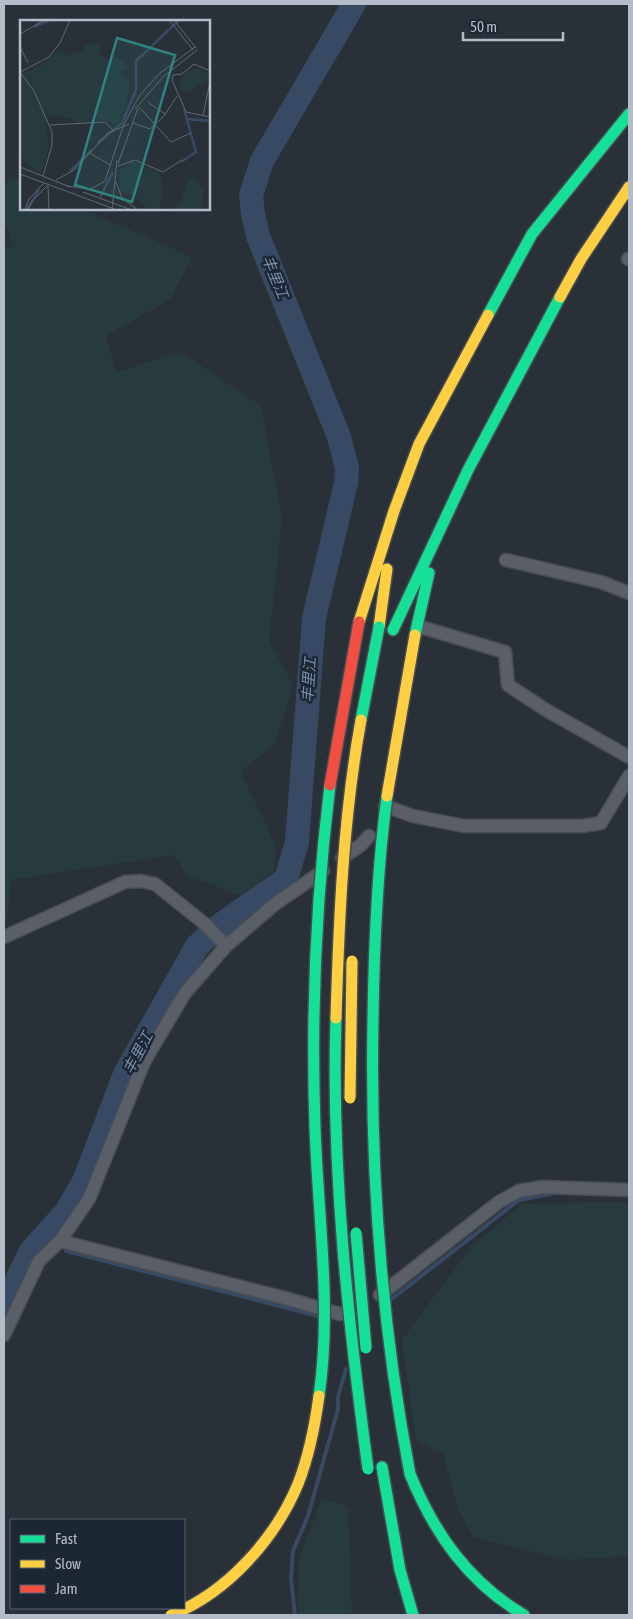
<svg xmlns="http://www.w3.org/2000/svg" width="633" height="1619" font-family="'Asap Condensed','Noto Sans SC',sans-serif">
<rect width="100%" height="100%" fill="#2a3038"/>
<path fill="#273a3e" d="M13 177 21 181V209H83L192 257 170 300 106 336 116 372 181 352 261 406 282 519 269 641 293 685 275 743 241 772 276 846 274 870 242 896 186 875 174 855 11 880 7 920 4 922V246L14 247 4 222V184Z
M629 1202V1556L567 1560 473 1537 457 1507 443 1453 416 1441 402 1340 471 1247 522 1204Z
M322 1499 348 1506 352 1615H298L299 1557Z"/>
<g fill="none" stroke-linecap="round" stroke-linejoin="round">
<path stroke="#384963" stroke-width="4" d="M38 1243 40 1244
M66 1251 318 1316
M389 1301 519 1200 555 1193
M295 1615 291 1578 293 1551 308 1516 338 1409V1397L346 1369"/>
<path stroke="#384963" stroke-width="24" d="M4 1306 31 1251 66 1212 84 1181 125 1074 197 946 223 923 286 879 297 842 314 618 346 483 347 468 339 437 258 236 253 214 251 195 262 161 354 4"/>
<g stroke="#484c53" stroke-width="15">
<path id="street" d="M628 259H629
M506 560 601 582 629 593
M424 628 505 652 508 685 546 710 629 757
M385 806 413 816 464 826H582L601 823 629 776
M342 858 361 845 369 836
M4 937 125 882 141 881 155 884 205 924 226 946
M60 1241 285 1298 340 1314 355 1311
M380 1295 499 1202 519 1191 543 1187 629 1190
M4 1335 39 1261 60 1241 89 1199 144 1062 185 993 226 946 275 904 323 871"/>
</g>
<g stroke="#474c53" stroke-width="14">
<path id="fast" d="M488 315 532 234 629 114
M393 630 468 470 560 297
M415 635 429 573
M382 1467 400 1570 413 1615
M410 1474C434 1533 468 1582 524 1615"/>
</g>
<g stroke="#474c53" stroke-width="14">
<path id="slow" d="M560 297 581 259 629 187
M359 622 394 511 419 444 488 315
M379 627 387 569"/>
</g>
<use href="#street" stroke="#5a5e66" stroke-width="12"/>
<use href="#fast" stroke="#16e098" stroke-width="11"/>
<use href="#slow" stroke="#ffcf43" stroke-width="11"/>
<g stroke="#474c53" stroke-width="14" stroke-linecap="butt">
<path id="fast-bridge" d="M361 720 379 627
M387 796C377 870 374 944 373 1019 370 1172 381 1323 410 1474
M336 1018C331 1169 348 1320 368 1469
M356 1233 366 1348
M319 1396C332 1307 318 1217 315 1128 311 1014 316 899 330 785"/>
</g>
<g stroke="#474c53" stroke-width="14" stroke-linecap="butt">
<path id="slow-bridge" d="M387 796 415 635
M336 1018C339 918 343 818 361 720
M350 1098 352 961
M171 1615C227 1593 275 1539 298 1484 309 1456 315 1425 319 1396"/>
</g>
<g stroke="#474c53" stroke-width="14" stroke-linecap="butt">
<path id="jam-bridge" d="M330 785 359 622"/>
</g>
<use href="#fast-bridge" stroke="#16e098" stroke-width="11"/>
<use href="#slow-bridge" stroke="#ffcf43" stroke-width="11"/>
<use href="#jam-bridge" stroke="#f24e42" stroke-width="11"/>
</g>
<g text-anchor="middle" stroke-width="5" stroke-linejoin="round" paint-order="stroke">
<g font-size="15" font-style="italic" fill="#7c92b1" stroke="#1d2633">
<text transform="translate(275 277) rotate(68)" y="5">丰里江</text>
<text transform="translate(309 680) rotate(-86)" y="5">丰里江</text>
<text transform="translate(138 1053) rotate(-62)" y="5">丰里江</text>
</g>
</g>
<g transform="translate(20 20)">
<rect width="190" height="190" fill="#2a3038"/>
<path d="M68 23 81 24 80 35 91 41 94 35 108 47 98 52 110 62 106 88 99 95 100 102 96 106 90 101 75 99 74 102 58 105 53 99 25 94 28 126 22 152 17 151 0 138V54L23 45 35 33 42 30 46 36 63 30ZM179 48 188 54V60L169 72 161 71 158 66 163 56 167 51ZM113 141 140 153 143 171 140 188 128 190 116 177 100 170 99 151ZM175 158 184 171 181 190H154L162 180 167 160Z" fill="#273a3e"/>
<path fill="none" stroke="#384963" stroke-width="2.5" d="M14 7 30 0M167 99 190 101M78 123 102 103 116 70V41L159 0M161 142 176 132 164 89M50 151 72 130M80 177 93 152M7 190 19 170"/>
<path fill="none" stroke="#616872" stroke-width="1" d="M149 0 173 30M154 0 176 28M0 14 24 0M0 27 8 43M190 51 174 44 162 54 153 55 152 60 166 92 190 97M0 52 14 71 32 112V125L23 156M0 52 29 37 40 23 50 0M128 82 145 94M119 87 151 122 171 113M115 89 143 57 177 30M183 95 190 62M113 103 130 109 144 96 157 76M30 105 85 102 93 110M70 133 90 145M98 144 118 88M98 146 115 140 143 152 162 140M0 147 50 167M0 154 97 190M36 160 54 150 88 113 109 104M96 162 102 178 118 190M28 166 29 190M47 166 71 169 85 161 104 104 120 75 139 54 175 27M63 172 112 190M5 190 9 179 23 164M8 190 11 182 27 166M92 190 97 140"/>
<path fill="#308480" fill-opacity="0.15" stroke="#308480" stroke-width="2.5" d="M97 18 155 35 112 182 55 165Z"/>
<rect width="190" height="190" fill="none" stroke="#b4bcc9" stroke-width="2.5"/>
</g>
<rect width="633" height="1619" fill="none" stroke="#b4bcc9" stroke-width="10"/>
<rect x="10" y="1519" width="175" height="90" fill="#1d2633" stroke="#59626f"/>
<rect x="20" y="1535" width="25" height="8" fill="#16e098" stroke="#59626f"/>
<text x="55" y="1544" font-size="15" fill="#b4bcc9">Fast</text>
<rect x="20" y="1560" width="25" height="8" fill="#ffcf43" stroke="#59626f"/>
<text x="55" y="1569" font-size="15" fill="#b4bcc9">Slow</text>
<rect x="20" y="1585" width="25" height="8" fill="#f24e42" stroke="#59626f"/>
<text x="55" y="1594" font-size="15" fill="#b4bcc9">Jam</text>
<path d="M463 32v8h100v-8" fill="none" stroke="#b4bcc9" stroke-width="2.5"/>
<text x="470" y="32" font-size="15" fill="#b4bcc9" stroke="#1d2633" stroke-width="4" paint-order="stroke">50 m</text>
</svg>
